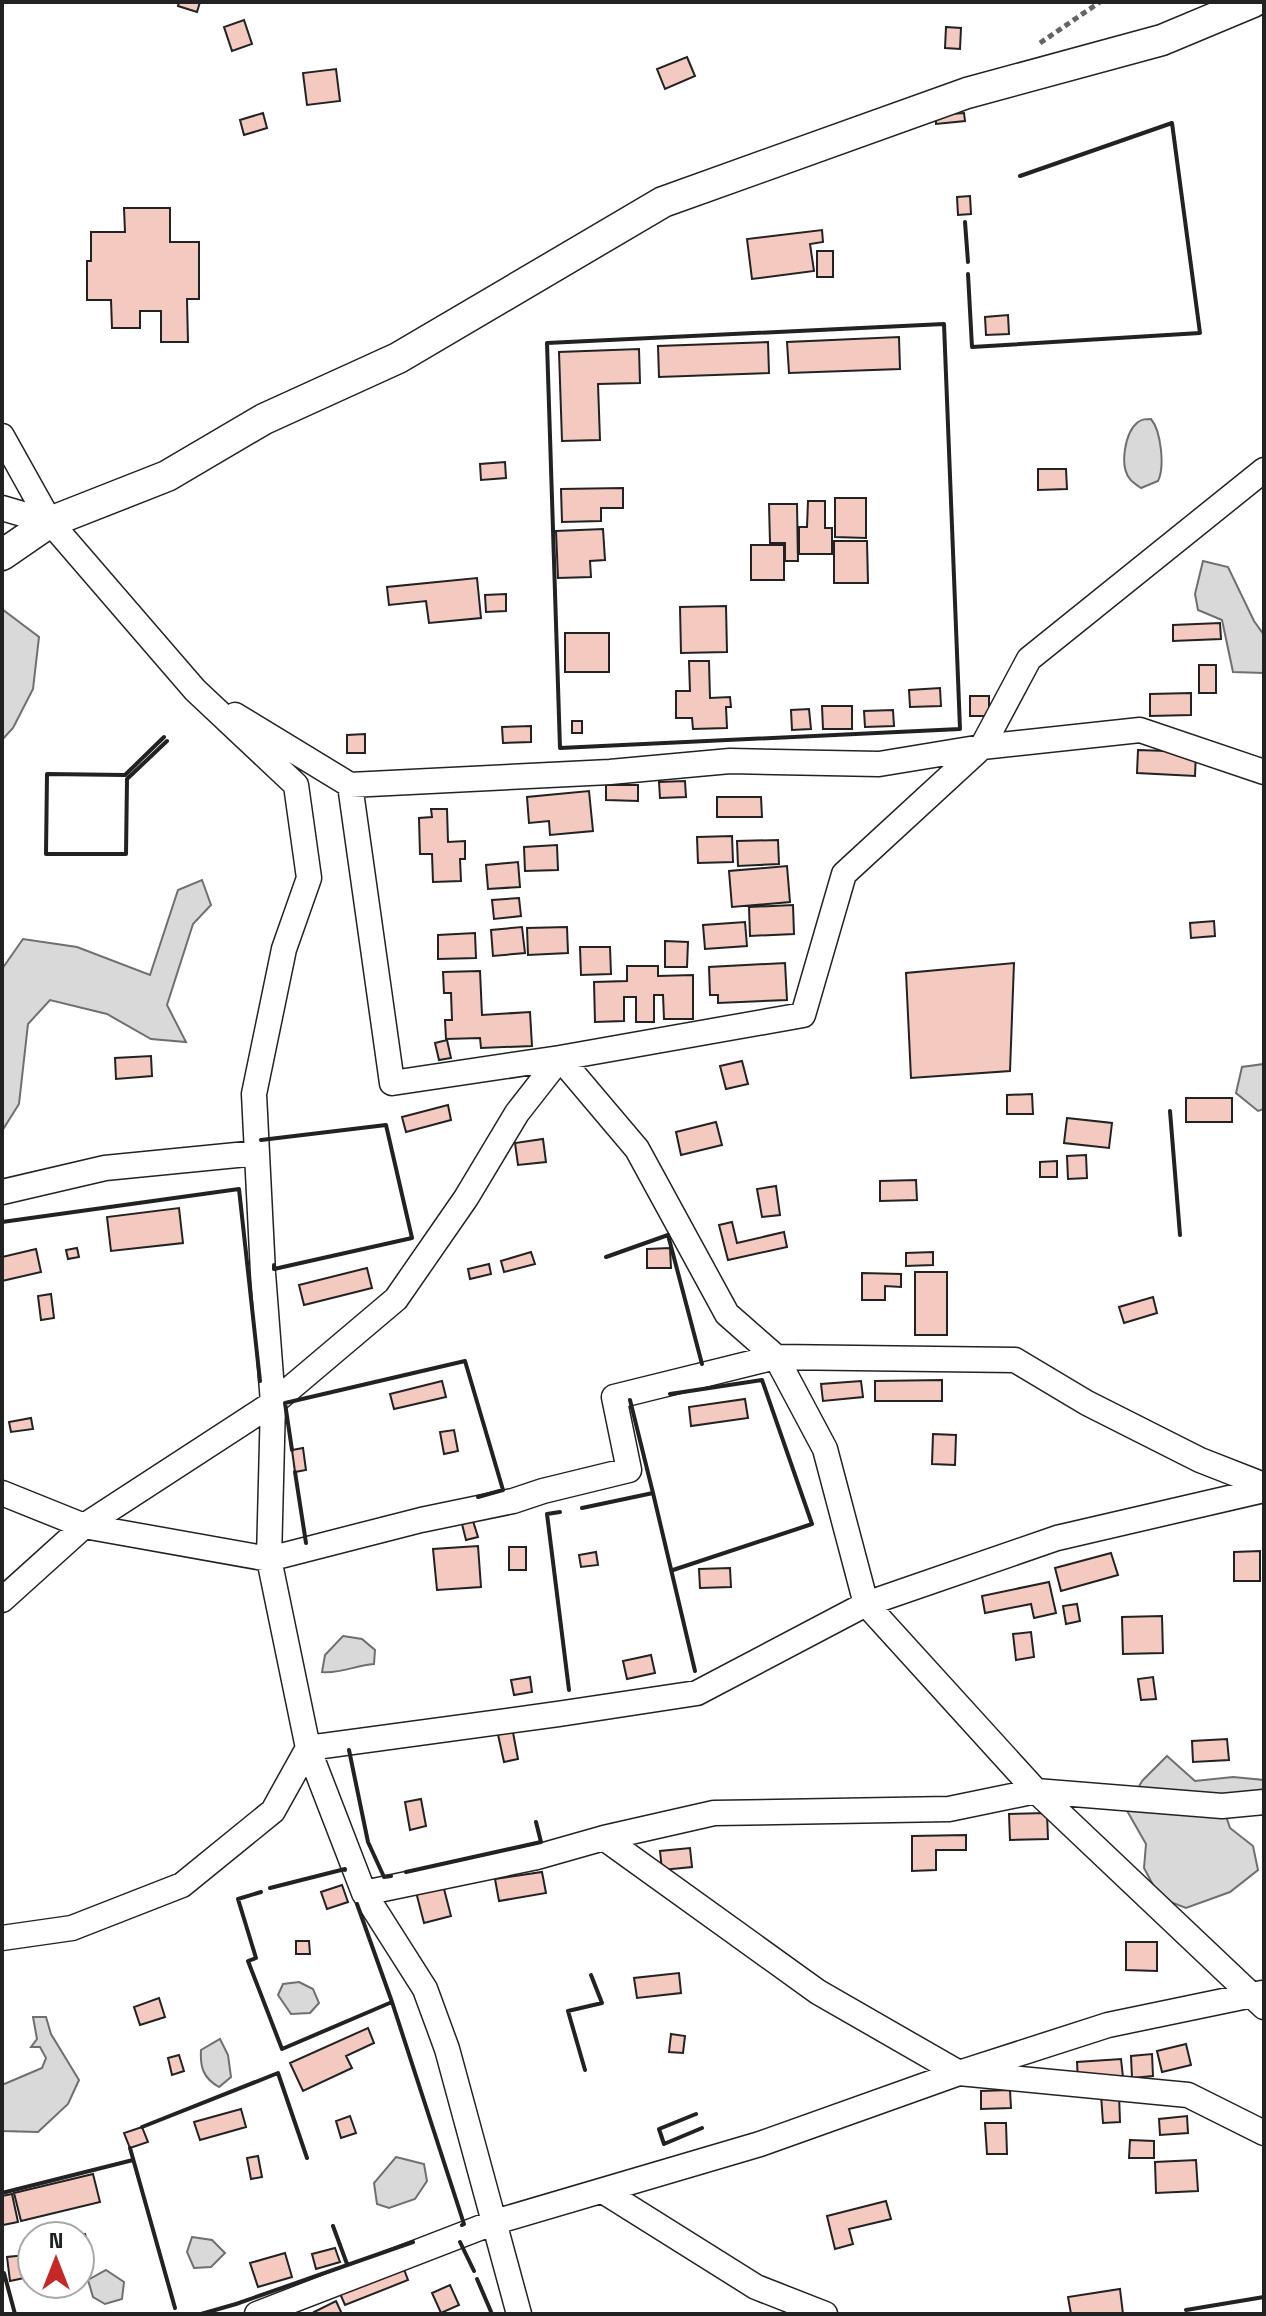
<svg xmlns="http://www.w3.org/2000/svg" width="1266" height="2316" font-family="'Space Grotesk',sans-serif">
<rect width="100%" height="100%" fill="#fff"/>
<path fill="#d9d9d9" stroke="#6f6f6f" stroke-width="2" d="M1151 419C1161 431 1165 467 1158 481L1141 488C1138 486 1131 481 1130 479 1119 466 1125 432 1138 422 1143 419 1145 419 1151 419Z
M1203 561 1228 567 1254 621 1264 635V673L1233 672 1222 620 1198 610 1195 594Z
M2 609 39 637 33 689 13 728 2 740Z
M202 880 211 905 193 924 167 1005 186 1042 151 1039 107 1014 50 1000 28 1024 19 1104 2 1131V969L23 939 77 947 150 975 178 890Z
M1264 1064V1109L1258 1111 1236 1093 1242 1067Z
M343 1636 362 1639 375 1650 374 1664C356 1665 341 1674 322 1672L325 1655Z
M1167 1756 1195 1781 1233 1777 1264 1780V1802L1223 1807 1230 1828 1253 1846 1258 1870 1230 1892 1186 1908 1160 1898 1144 1868 1146 1844 1126 1809 1142 1781Z
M299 1982 313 1989 319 2003 310 2013 291 2014 278 1995 283 1984Z
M33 2017H46L51 2034 79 2080 68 2104 38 2132 2 2131V2085L42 2068 46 2058 40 2047H31L37 2039Z
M220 2039 228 2055 231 2077 219 2087C203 2078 200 2067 201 2050Z
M396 2157 424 2164 427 2181 415 2199 389 2208 377 2204 374 2183Z
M192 2237 212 2240 225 2253 211 2267 194 2268 187 2252Z
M106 2270 124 2282 122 2299 105 2304 93 2297 88 2280Z"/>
<path fill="#f3c9c0" stroke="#222" stroke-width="2" d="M179 2H200L197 12 178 6Z
M244 20 252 44 232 51 224 27Z
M946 27 961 28 960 49 945 48Z
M687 57 695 76 665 89 657 69Z
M336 69 340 101 307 105 303 73Z
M263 113 267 128 244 135 240 120Z
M964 113 965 121 936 124V115Z
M970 196 971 214 958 215 957 197Z
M124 208H170V242H199V299H187L188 342H161V311H140V328H112L111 300H87V261H91V232H125Z
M822 230 823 242 810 244 814 271 752 279 747 239Z
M817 251H833V277H817Z
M1008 315 1009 334 986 335 985 317Z
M899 337 900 369 789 373 787 342Z
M768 342 769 373 659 377 658 346Z
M639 349 640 383 598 384 600 440 562 441 559 352Z
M505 462 506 478 481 480 480 464Z
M1038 469H1066L1067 489 1038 490Z
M623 488V508H601V521L562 522 561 489Z
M835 498H866V538L835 537Z
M808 501H825V528H832V554H799V527H807Z
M769 504H797L798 561H785V543H770Z
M603 529 605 560 590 561 591 577 558 578 556 531Z
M834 541H867L868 583H834Z
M751 545H784V580H751Z
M477 578 481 618 429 623 426 601 389 605 387 587Z
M506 594V611L486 612 485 595Z
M726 606 727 652 681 653 680 607Z
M1220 623 1221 639 1173 641V625Z
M565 633H609V672H565Z
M689 661H709L710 698 730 697 731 707H726L727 728 693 729 692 718H676V691H690Z
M1199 665H1216V693H1199Z
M940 688 941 706 910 707 909 690Z
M1191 693V715L1150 716V694Z
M970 696H989V716H970Z
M822 706H852V729H823Z
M809 709 811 729 792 730 791 710Z
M893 710 894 726 865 727 864 711Z
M572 721H582V733H572Z
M531 726V742L503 743 502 727Z
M365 734V753H347V735Z
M1138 750 1196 752 1195 776 1137 773Z
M685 781 686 797 660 798 659 782Z
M606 785H638V801L606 800Z
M589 791 593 831 550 835 549 821 529 823 527 797Z
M717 797H761L762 817H717Z
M431 809H447L448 842 465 841V859H460L461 881 433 882 432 854H420L419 818 432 817Z
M732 836 733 862 698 863 697 837Z
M778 840 779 864 738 866 737 841Z
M557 845 558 870 525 871 524 847Z
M518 862 520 887 488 889 486 865Z
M787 866 790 902 732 907 729 871Z
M519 898 521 916 494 919 492 900Z
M793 905 794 934 750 936 749 907Z
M1214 921 1215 936 1191 938 1190 923Z
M745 922 747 946 705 949 703 925Z
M522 927 525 953 493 956 491 930Z
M567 927 568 953 528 955 527 928Z
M475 933 476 958 438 959V935Z
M665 941 688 942 687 967H665Z
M580 947H610L611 974 581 975Z
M785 963 787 1000 718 1003V995H710L709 967Z
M1014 963 1010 1071 911 1078 906 973Z
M627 966H658V976L693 975V1019H664L663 995H654V1022H636V997H624V1021L595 1022 594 982 627 981Z
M480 971 482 1015 530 1012 532 1046 481 1048 480 1038 446 1039 445 1020H452L451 993H444L443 972Z
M447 1040 451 1058 439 1060 435 1043Z
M151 1056 152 1076 116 1079 115 1058Z
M742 1061 748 1084 726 1089 720 1066Z
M1032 1094 1033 1114H1007V1095Z
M1186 1098H1232V1122H1186Z
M448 1105 451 1120 406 1132 402 1117Z
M1067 1118 1112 1123 1109 1148 1064 1143Z
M716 1122 722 1145 681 1155 676 1132Z
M543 1139 546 1162 518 1165 515 1143Z
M1086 1155 1087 1178 1068 1179 1067 1156Z
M1057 1161V1177H1040V1162Z
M916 1180 917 1200 880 1201V1181Z
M776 1186 780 1215 762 1217 757 1189Z
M179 1208 183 1243 111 1251 107 1217Z
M732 1222 737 1243 784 1232 787 1247 728 1260 719 1225Z
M77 1248 79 1257 68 1259 66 1250Z
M670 1248 671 1268H647V1249Z
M36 1249 41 1272 2 1281V1257Z
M531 1252 535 1264 504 1272 501 1261Z
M933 1252V1265L906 1266V1253Z
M489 1264 491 1274 470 1279 468 1269Z
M367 1268 372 1288 304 1305 299 1285Z
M915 1272H947V1335H915Z
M862 1273 901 1274V1287L885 1286V1300H862Z
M51 1294 54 1318 41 1320 38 1296Z
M1153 1297 1157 1313 1124 1323 1119 1307Z
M942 1380V1401H875V1381Z
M442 1381 446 1397 394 1409 390 1394Z
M861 1381 863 1397 823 1401 821 1384Z
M745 1399 748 1418 691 1426 689 1407Z
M31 1418 33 1429 11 1432 9 1422Z
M454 1430 458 1451 444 1454 440 1432Z
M933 1434 956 1435 955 1465 932 1464Z
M303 1448 306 1470 295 1472 292 1450Z
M473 1521 478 1537 466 1540 462 1524Z
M478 1546 481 1587 437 1590 433 1549Z
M509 1547H526V1570H509Z
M1260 1551V1581H1234V1552Z
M596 1552 598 1565 581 1567 579 1555Z
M1111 1553 1118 1575 1061 1591 1055 1568Z
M730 1568 731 1587 700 1588 699 1569Z
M1049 1582 1056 1613 1034 1618 1031 1604 985 1613 982 1596Z
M1077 1604 1080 1621 1066 1624 1063 1606Z
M1162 1616 1163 1653 1123 1654 1122 1617Z
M1031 1632 1034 1657 1016 1660 1013 1634Z
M651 1655 655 1673 627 1679 623 1661Z
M530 1677 532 1692 514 1695 511 1680Z
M1153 1677 1156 1699 1141 1700 1138 1679Z
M512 1727 518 1759 504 1762 497 1730Z
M1227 1739 1229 1760 1193 1762 1192 1741Z
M421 1799 426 1826 410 1830 405 1802Z
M1047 1813 1048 1839 1010 1840 1009 1814Z
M966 1835V1850H936V1870L912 1871V1836Z
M690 1848 692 1867 662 1870 660 1851Z
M542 1872 546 1893 499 1901 495 1879Z
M342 1885 348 1902 327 1909 321 1892Z
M443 1885 451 1916 424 1923 416 1892Z
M296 1941H309L310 1954H296Z
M1126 1942H1157V1971L1126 1970Z
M679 1973 681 1993 637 1998 634 1978Z
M159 1998 165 2017 140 2025 134 2007Z
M368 2028 374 2043 346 2056 352 2068 303 2091 290 2063Z
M671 2034 685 2036 683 2053 669 2052Z
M1186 2044 1191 2065 1162 2072 1157 2051Z
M1152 2054 1153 2076 1132 2078 1131 2056Z
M179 2055 184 2071 172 2075 168 2058Z
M1121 2059 1123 2077 1078 2081 1077 2062Z
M1010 2090 1011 2108 981 2109V2091Z
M1119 2094 1120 2122 1103 2123 1101 2095Z
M241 2109 246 2127 200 2140 194 2122Z
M350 2116 356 2133 341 2138 336 2121Z
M1187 2116 1188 2133 1160 2135 1159 2119Z
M985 2123H1006L1007 2154H987Z
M142 2127 148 2142 130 2148 124 2133Z
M1130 2140 1154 2141V2158H1129Z
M258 2156 262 2177 251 2179 247 2158Z
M1196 2160 1198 2191 1156 2193 1155 2162Z
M93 2174 100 2202 21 2221 14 2193Z
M12 2194 18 2222 3 2225 2 2196Z
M886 2201 891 2219 849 2229 853 2244 835 2249 827 2216Z
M85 2234 90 2252 80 2254V2236H77Z
M335 2248 340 2262 316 2269 312 2254Z
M285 2253 292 2277 258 2287 250 2263Z
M26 2255 29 2277 10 2281 7 2257Z
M402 2264 408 2280 345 2305 338 2289Z
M450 2285 459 2305 441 2313 432 2293Z
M1120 2289 1123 2314H1071L1068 2297Z
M336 2301 342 2314H315L314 2312Z"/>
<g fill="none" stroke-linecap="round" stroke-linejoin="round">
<g stroke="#222" stroke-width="27">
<path id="minor" d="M2 436 50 522 195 690 296 785 309 878 284 949 254 1094 263 1273 273 1403 269 1559 308 1748 364 1893 425 1989 447 2049 519 2314
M2 508 50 522
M235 715 350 785 392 1083 560 1058 637 1149 727 1314 776 1357 825 1449 866 1604 1036 1791 1264 2007
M350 785 610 772 730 761 879 764 982 747 1140 730 1264 772
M2 1192 105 1168 257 1153
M2 1493 84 1526 269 1559 421 1520 513 1501 543 1491 629 1470 614 1397 776 1357 1015 1360 1087 1403 1200 1460 1264 1485
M2 1600 84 1526 273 1403 396 1299 466 1198 517 1113 560 1058 803 1015 844 874 982 747 1029 659 1264 470
M308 1748 558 1714 697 1693 866 1604 1057 1538 1264 1490
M604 1838 714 1813 949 1809 1036 1791 1222 1806 1264 1802
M364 1893 537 1857 604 1838 818 1992 959 2073 1188 2095 1264 2133
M2 1938 72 1928 182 1885 273 1811 308 1748
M603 2191 756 2287 825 2314
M257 2314 495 2222 760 2144 959 2073 1108 2025 1262 1993"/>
</g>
<g stroke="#222" stroke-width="33">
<path id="tertiary" d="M2 555 50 522 167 476 264 419 398 358 663 202 967 93 1162 40 1253 2"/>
</g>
<path stroke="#646464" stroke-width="5" stroke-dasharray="6 4" stroke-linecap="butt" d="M1040 43 1100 2"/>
<use href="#minor" stroke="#fff" stroke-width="24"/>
<use href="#tertiary" stroke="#fff" stroke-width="30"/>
<path stroke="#222" stroke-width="4" d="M965 222 968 262
M968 274 972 347 1200 333 1172 123 1020 176
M944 324 960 729 560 748 547 343Z
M164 737 125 775 47 774 46 854H126L127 779 167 741
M1170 1111 1180 1235
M261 1140 386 1125 412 1238 274 1269V1265
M2 1222 239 1189 260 1381
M606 1257 668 1235 702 1364
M670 1394 762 1380 812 1524 673 1570
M630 1400 653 1493
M292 1450 285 1403 465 1361 503 1490 478 1497
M295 1472 306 1543
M582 1508 653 1493 695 1671
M560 1512 547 1514 569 1690
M349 1750 368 1842 384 1877 391 1876
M406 1872 541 1842 536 1822
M270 1888 345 1869V1870
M261 1892 238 1899 256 1958 248 1961 282 2049 392 2002
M357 1904 392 2002 464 2224 462 2225
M585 2070 568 2011 602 2003 591 1975
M696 2114 659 2129 664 2144 702 2128
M142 2127 278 2073 307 2158
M130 2148 175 2308
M2 2193 133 2160
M333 2226 347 2264
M460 2242 474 2271
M4 2273 15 2314
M477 2279 492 2314
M1186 2310 1264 2297
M201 2314 236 2304 413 2242"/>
</g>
<rect width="1266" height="2316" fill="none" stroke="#222222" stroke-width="8"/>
<g transform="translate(56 2260)"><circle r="38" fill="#ffffff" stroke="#a7a7a7" stroke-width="2"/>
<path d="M0-6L14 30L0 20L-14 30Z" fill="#c62828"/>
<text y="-12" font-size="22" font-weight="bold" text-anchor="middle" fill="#222222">N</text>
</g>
</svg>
